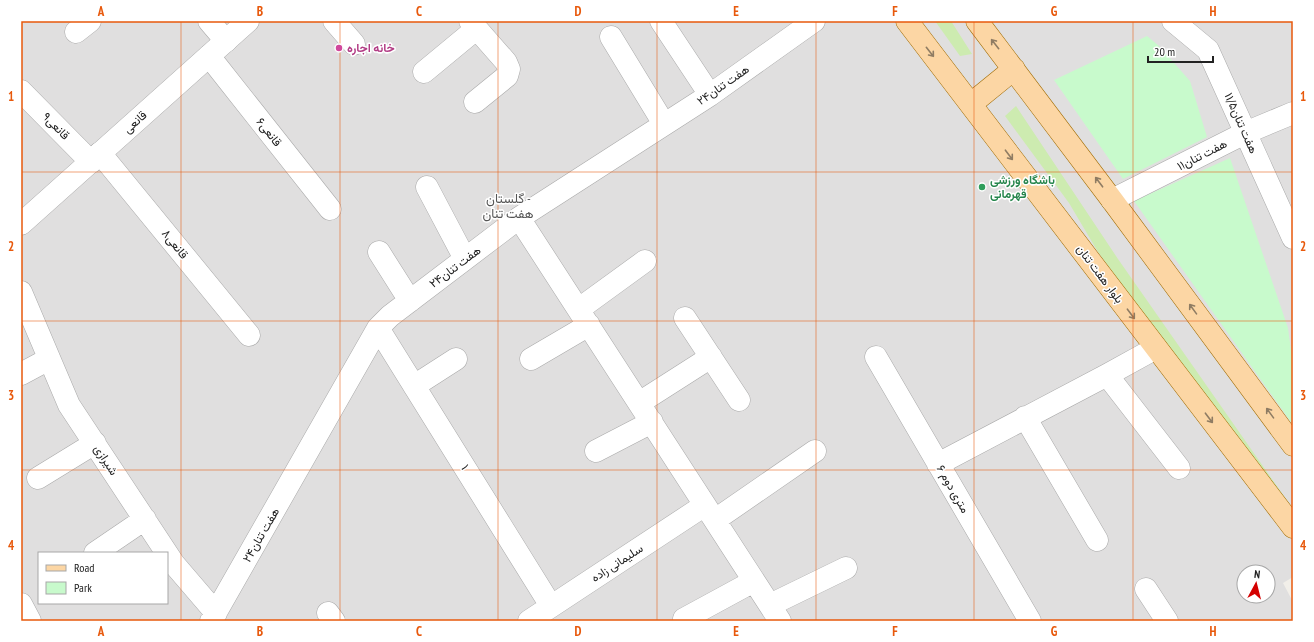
<svg xmlns="http://www.w3.org/2000/svg" width="1314" height="642" font-family="'PT Sans Narrow',Vazirmatn,sans-serif">
<rect width="100%" height="100%" fill="#f2efe9"/>
<path fill="#e0dfdf" fill-rule="evenodd" d="M21 21H1293V577L1283 583 1293 602V621H21ZM39 553H167V603H39ZM1244 572H1268V596H1244Z"/>
<path fill="#cdebb0" d="M935 21H951L972 54 960 56Z
M1016 106 1118 259 1293 509V518L1098 252 1069 203 1005 116Z"/>
<path fill="#c8facc" d="M1147 36 1159 46 1190 81 1207 137 1123 179 1054 80Z
M1230 158 1288 328 1293 365V425L1134 201Z"/>
<g fill="none" stroke-linecap="round" stroke-linejoin="round">
<g stroke="#a9a9a9" stroke-width="23">
<path id="minor" d="M209 21 226 41
M334 21 354 44
M470 21 506 62 509 69 507 76 475 102
M661 21 710 95
M1173 21 1208 50 1293 238
M76 32 90 21
M611 37 664 124
M209 56 330 209
M424 72 476 29
M21 91 91 162
M100 153 249 335
M427 187 465 259
M1112 200 1245 133 1293 113
M519 218 780 621
M379 252 410 301
M21 292 69 405 174 564 216 613
M579 309 645 261
M685 318 739 400
M378 328 551 606
M876 357 1030 621
M531 359 589 325
M21 374 49 359
M1107 375 1179 468
M414 386 456 359
M639 403 711 357
M1025 417 1097 540
M596 451 652 422
M938 464 1107 375 1156 348
M38 478 95 443
M715 520 815 451
M95 553 145 519
M1146 589 1167 621
M21 604 30 621
M770 605 846 568
M328 613 334 621
M684 619 754 581
M211 621 378 328 390 316 519 218 710 95 814 21
M529 621 705 505"/>
</g>
<g stroke="#a9a9a9" stroke-width="23">
<path id="tertiary" d="M21 224 248 21"/>
</g>
<g stroke="#a06b00" stroke-width="23">
<path id="primary" d="M907 21 1293 527
M977 21 1112 200 1293 445
M971 104 1014 69"/>
</g>
<use href="#minor" stroke="#fff" stroke-width="22"/>
<use href="#tertiary" stroke="#fff" stroke-width="22"/>
<use href="#primary" stroke="#fcd6a4" stroke-width="22"/>
</g>
<defs><path id="oneway-shaft" d="M-6 0H5M1.5-3L5.5 0L1.5 3" fill="none" stroke-width="1.6" stroke-linecap="round" stroke-linejoin="round"/></defs>
<g stroke="#8f7c63">
<use href="#oneway-shaft" transform="translate(995 44) rotate(-128)"/>
<use href="#oneway-shaft" transform="translate(930 52) rotate(52)"/>
<use href="#oneway-shaft" transform="translate(1009 155) rotate(53)"/>
<use href="#oneway-shaft" transform="translate(1099 182) rotate(-127)"/>
<use href="#oneway-shaft" transform="translate(1193 309) rotate(-126)"/>
<use href="#oneway-shaft" transform="translate(1131 314) rotate(53)"/>
<use href="#oneway-shaft" transform="translate(1270 413) rotate(-126)"/>
<use href="#oneway-shaft" transform="translate(1209 418) rotate(53)"/>
</g>
<path fill="none" stroke="#e8590c" stroke-width="1" stroke-opacity="0.55" d="M181 21V621M340 21V621M498 21V621M657 21V621M816 21V621M974 21V621M1133 21V621M21 172H1293M21 321H1293M21 470H1293"/>
<circle fill="#d1479c" stroke="#fff" stroke-width="1.5" cx="339" cy="48" r="4"/>
<circle fill="#2e9e5b" stroke="#fff" stroke-width="1.5" cx="982" cy="187" r="4"/>
<g text-anchor="middle" stroke-width="3" stroke-linejoin="round" paint-order="stroke">
<g font-size="12" font-weight="bold" fill="#b23c85" stroke="#fff" text-anchor="start">
<text x="347" y="52">خانه اجاره</text>
</g>
<g font-size="12" fill="#222" stroke="#fff">
<text transform="translate(723 85) rotate(-35)" y="4">هفت تنان۲۴</text>
<text transform="translate(135 122) rotate(-42)" y="4">قانعی</text>
<text transform="translate(1241 123) rotate(66)" y="4">۱۱/۵هفت تنان</text>
<text transform="translate(56 126) rotate(45)" y="4">۹قانعی</text>
<text transform="translate(269 132) rotate(52)" y="4">۶قانعی</text>
<text transform="translate(1202 155) rotate(-27)" y="4">هفت تنان۱۱</text>
<text transform="translate(175 244) rotate(51)" y="4">۸قانعی</text>
<text transform="translate(455 267) rotate(-37)" y="4">هفت تنان۲۴</text>
<text transform="translate(1100 274) rotate(53)" y="4">بلوار هفت تنان</text>
<text transform="translate(106 460) rotate(57)" y="4">شیرازی</text>
<text transform="translate(465 467) rotate(58)" y="4">۱</text>
<text transform="translate(953 489) rotate(60)" y="4">۶ متری دوم</text>
<text transform="translate(261 535) rotate(-60)" y="4">هفت تنان۲۴</text>
<text transform="translate(617 563) rotate(-33)" y="4">سلیمانی زاده</text>
</g>
<g font-size="12" font-weight="bold" fill="#27864d" stroke="#fff" text-anchor="start">
<text x="990" y="184">باشگاه ورزشی<tspan x="990" dy="14">قهرمانی</tspan></text>
</g>
<g font-size="13" fill="#555" stroke="#fff">
<text x="508" y="203">گلستان -<tspan x="508" dy="15">هفت تنان</tspan></text>
</g>
</g>
<rect width="1314" height="642" fill="none" stroke="#ffffff" stroke-width="44"/>
<rect x="38" y="552" width="130" height="52" fill="#ffffff" stroke="#a7a7a7"/>
<rect x="46" y="565" width="20" height="6" fill="#fcd6a4" stroke="#a7a7a7"/>
<text x="74" y="572" font-size="12" fill="#222222">Road</text>
<rect x="46" y="582" width="20" height="12" fill="#c8facc" stroke="#a7a7a7"/>
<text x="74" y="592" font-size="12" fill="#222222">Park</text>
<g transform="translate(1256 584) rotate(7)"><circle r="19" fill="#ffffff" stroke="#a7a7a7"/>
<path d="M0-3L7 15L0 10L-7 15Z" fill="#d40000"/>
<text y="-6" font-size="11" font-weight="bold" text-anchor="middle" fill="#222222">N</text>
</g>
<path d="M1148 56v6h65v-6" fill="none" stroke="#222222" stroke-width="2"/>
<text x="1154" y="56" font-size="12" fill="#222222" stroke="#ffffff" stroke-width="3" paint-order="stroke">20 m</text>
<rect x="22" y="22" width="1270" height="598" fill="none" stroke="#e8590c" stroke-width="1.5"/>
<g font-size="13" text-anchor="middle" font-weight="bold" fill="#e8590c">
<text x="101" y="16">A</text>
<text x="260" y="16">B</text>
<text x="419" y="16">C</text>
<text x="578" y="16">D</text>
<text x="736" y="16">E</text>
<text x="895" y="16">F</text>
<text x="1054" y="16">G</text>
<text x="1213" y="16">H</text>
<text x="11" y="101">1</text>
<text x="1303" y="101">1</text>
<text x="11" y="251">2</text>
<text x="1303" y="251">2</text>
<text x="11" y="400">3</text>
<text x="1303" y="400">3</text>
<text x="11" y="550">4</text>
<text x="1303" y="550">4</text>
<text x="101" y="636">A</text>
<text x="260" y="636">B</text>
<text x="419" y="636">C</text>
<text x="578" y="636">D</text>
<text x="736" y="636">E</text>
<text x="895" y="636">F</text>
<text x="1054" y="636">G</text>
<text x="1213" y="636">H</text>
</g>
</svg>
